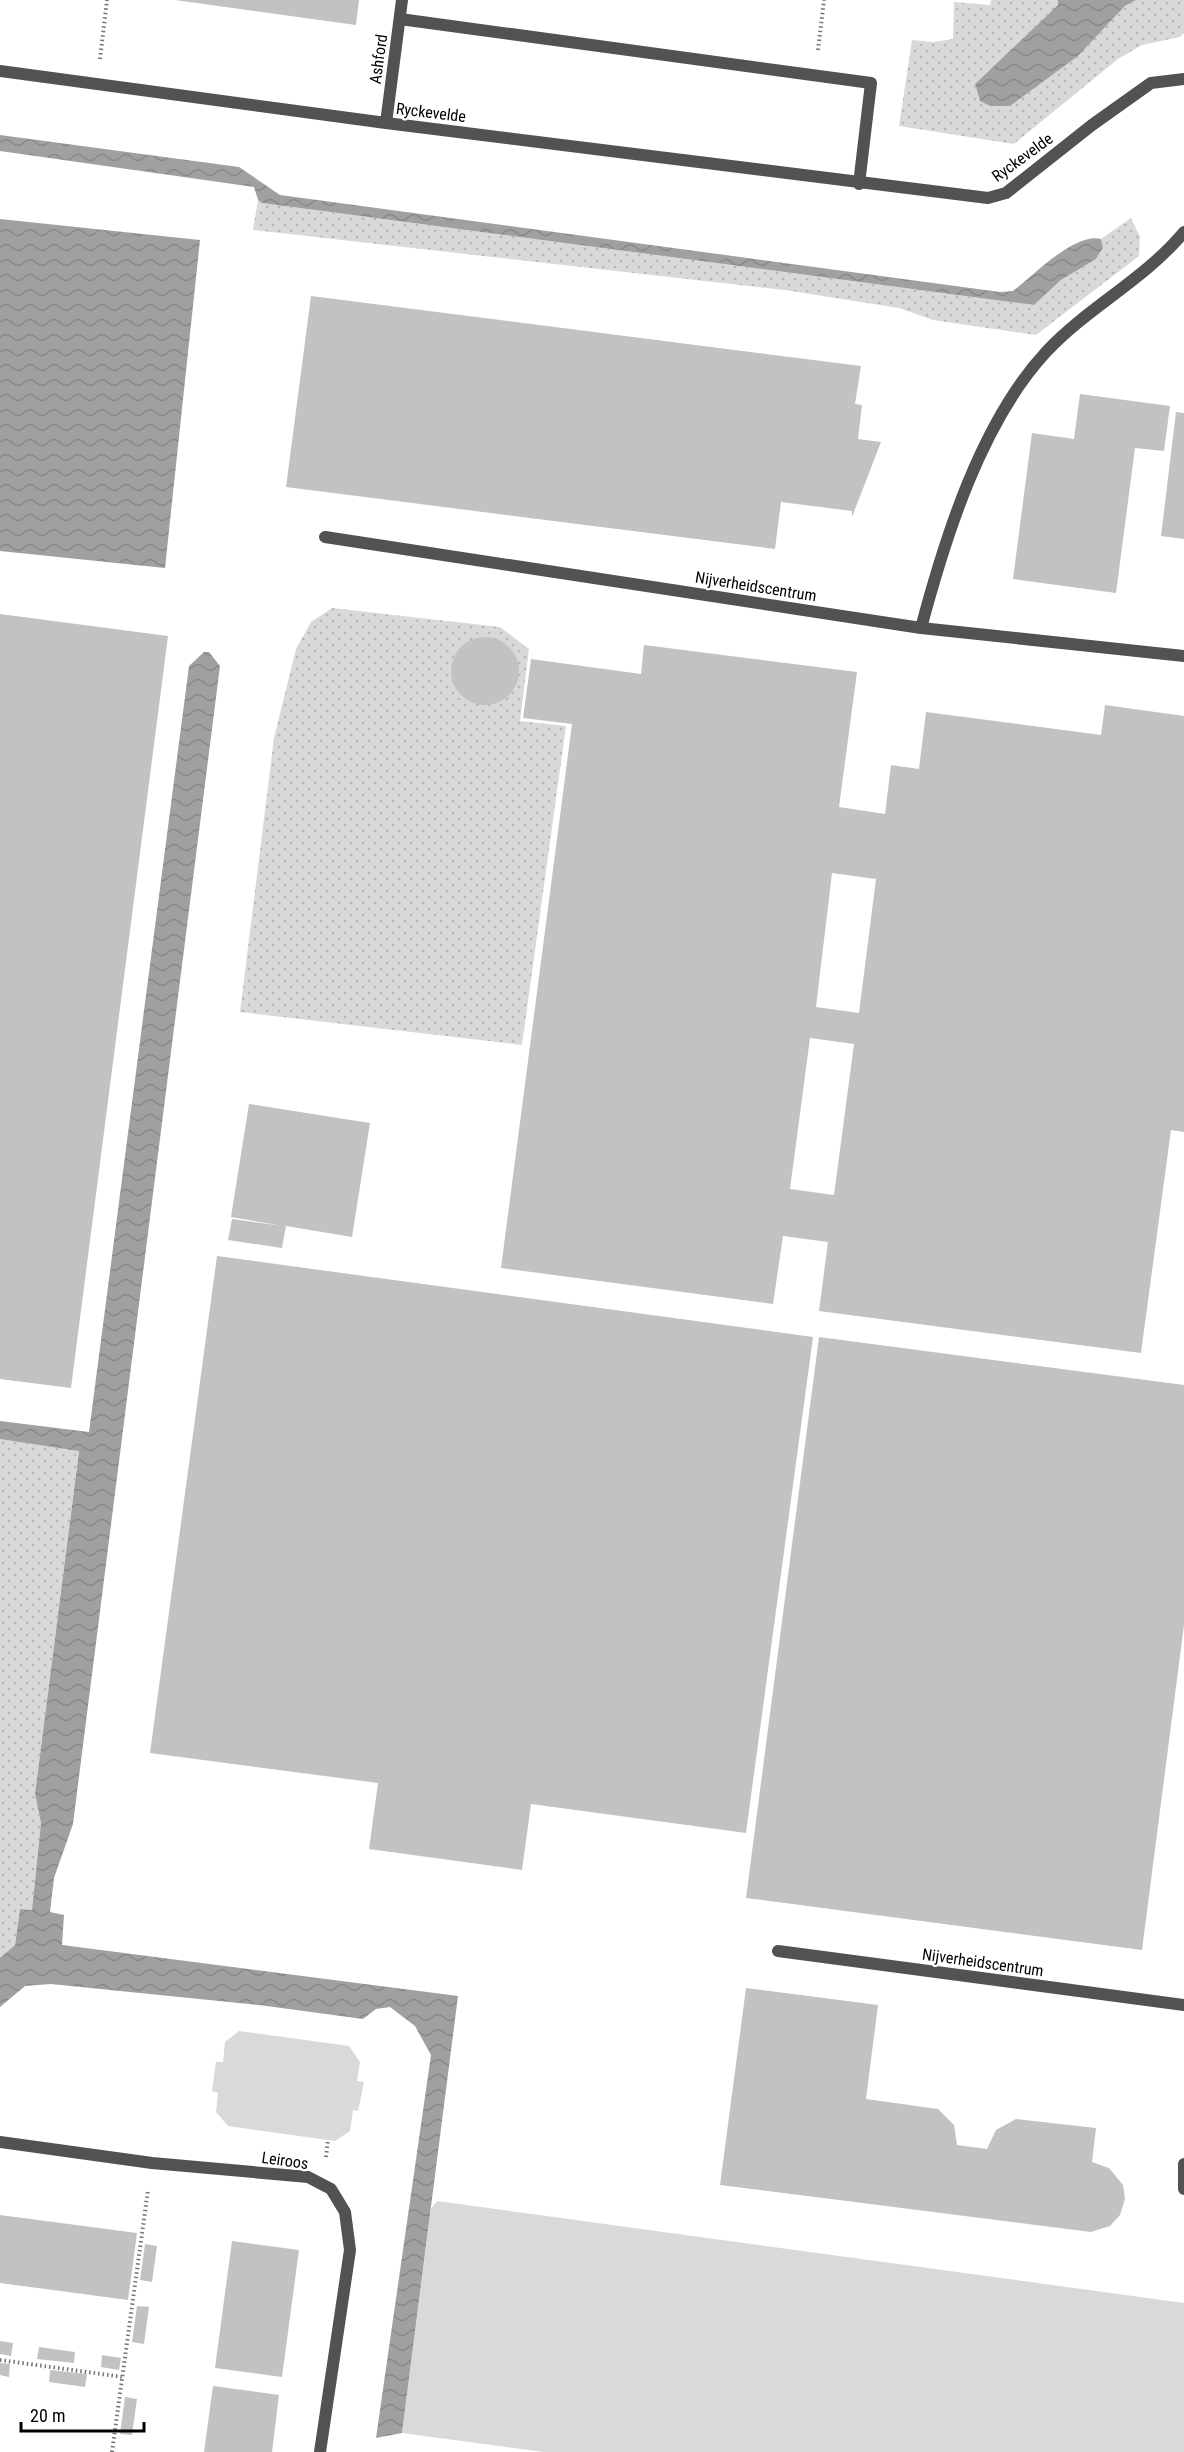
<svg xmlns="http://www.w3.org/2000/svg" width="1184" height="2452" font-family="'Roboto Condensed',sans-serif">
<defs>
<pattern id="grass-dots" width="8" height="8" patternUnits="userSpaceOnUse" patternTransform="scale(1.5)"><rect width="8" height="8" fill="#d9d9d9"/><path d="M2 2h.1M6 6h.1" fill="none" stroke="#b8b8b8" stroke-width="1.8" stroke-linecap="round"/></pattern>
<pattern id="water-waves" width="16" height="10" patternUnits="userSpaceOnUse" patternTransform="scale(1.5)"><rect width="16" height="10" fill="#a0a0a0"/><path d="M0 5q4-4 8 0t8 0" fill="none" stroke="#888"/></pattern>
</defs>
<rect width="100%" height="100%" fill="#fff"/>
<path fill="url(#grass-dots)" d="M991 0H1058V5L975 84 980 101 990 106 1010 105 1078 56 1125 6 1136 0H1184V33L1180 37 1142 45 1118 59 1014 144 899 126 912 40 933 42 953 39 954 2 990 5Z
M258 200 262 203 1034 305 1061 280 1096 259 1103 249 1101 239 1131 218 1140 237 1139 256 1036 335 933 320 899 308 785 290 253 230Z
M332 608 500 627 529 649 520 721 566 726 522 1045 240 1012 274 738 296 649 311 622Z
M0 1439 79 1450 35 1794 41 1823 32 1910 20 1909 15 1945 0 1958Z"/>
<path fill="#d9d9d9" d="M239 2031 349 2046 360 2062 357 2081 364 2082 358 2111 353 2110 350 2131 335 2141 228 2126 216 2112 218 2093 212 2091 216 2062H223L225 2042Z
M437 2201 1184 2303V2452H544L402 2433 431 2209Z"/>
<path fill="url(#water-waves)" d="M1058 0H1136L1125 6 1078 56 1010 106H990L980 101 975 84 1058 5Z
M0 135 239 167 280 195 1000 292 1013 291C1034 275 1075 232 1101 239L1103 248 1096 259 1061 280 1034 305 262 203 258 200 254 187 0 151Z
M0 219 200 240 165 568 0 551Z
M204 652H209L220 666 73 1824 54 1878 50 1912 64 1915 62 1945 458 1996 402 2433 376 2438 431 2055 415 2026 390 2007 376 2009 363 2019 259 2005 51 1984 25 1986 0 2007V1958L15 1945 20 1909 32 1910 41 1823 35 1794 79 1451 0 1439V1421L89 1432 189 666Z"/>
<path fill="#c2c2c2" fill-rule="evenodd" d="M175 0H359L356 25Z
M311 296 861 366 855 404 862 405 858 439 881 442 852 517V511L781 502 775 549 286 487Z
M1080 394 1170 406 1164 451 1135 448 1116 593 1013 579 1032 433 1074 439Z
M1176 412 1184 413V539L1161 536Z
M0 614 168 636 71 1388 0 1379Z
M451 671a34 34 0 1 1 68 0a34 34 0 1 1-68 0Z
M644 645 857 672 839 807 885 814 891 765 919 769 926 712 1101 735 1105 705 1184 716V1132L1171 1130 1141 1353 819 1311 828 1242 783 1236 773 1304 501 1268 572 724 523 718 531 659 641 674ZM832 873 876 879 859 1013 816 1007ZM810 1038 854 1044 834 1195 790 1189Z
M249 1104 370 1123 352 1237 286 1226 282 1248 228 1240 232 1219 283 1226 231 1217Z
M217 1256 813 1337 746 1833 531 1804 522 1870 369 1849 378 1783 150 1753Z
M819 1337 1184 1385V1625L1142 1950 746 1898Z
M746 1988 878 2005 866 2099 938 2109 954 2125 957 2145 987 2149 996 2130 1016 2119 1096 2128 1092 2162 1109 2168 1123 2185 1125 2199 1120 2215 1110 2226 1091 2232 720 2185Z
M0 2215 137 2233 128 2300 0 2283Z
M232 2241 299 2250 282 2377 215 2368Z
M145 2244 157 2246 152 2282 140 2280Z
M137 2306 149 2307 144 2344 132 2342Z
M0 2341 13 2343 11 2356 0 2354Z
M39 2347 75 2352 74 2363 37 2359Z
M102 2355 121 2358 119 2370 101 2367Z
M0 2363 10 2364 9 2377 0 2375Z
M50 2370 87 2374 85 2387 49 2382Z
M213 2386 279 2395 272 2452H204Z
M125 2397 137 2399 132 2435 120 2434Z"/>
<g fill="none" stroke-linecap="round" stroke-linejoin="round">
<path stroke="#747474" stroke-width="4" stroke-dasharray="1.5 3" stroke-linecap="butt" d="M818 50 824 0
M100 59 107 0
M326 2157 328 2140
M0 2360 123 2377
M112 2452 148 2190"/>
<path stroke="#525252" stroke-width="12" d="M400 19 871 83 859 184
M0 71 386 123 988 198 1006 193 1092 125 1151 83 1184 79
M386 123 402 0
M325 537 921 628 1184 656
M921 628C945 538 981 422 1046 352 1088 307 1144 280 1184 232
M778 1951 1184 2005
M0 2142 152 2163 308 2177 331 2189 345 2212 350 2250 320 2452
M1184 2164V2189"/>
</g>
<g text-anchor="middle" stroke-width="4.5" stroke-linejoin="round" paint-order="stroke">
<g font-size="16" fill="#000" stroke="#fff">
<text transform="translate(378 59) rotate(-82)" y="6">Ashford</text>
<text transform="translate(431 112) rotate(7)" y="6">Ryckevelde</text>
<text transform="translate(1022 157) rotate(-36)" y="6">Ryckevelde</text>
<text transform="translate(756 586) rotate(9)" y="6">Nijverheidscentrum</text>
<text transform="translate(983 1962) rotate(8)" y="6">Nijverheidscentrum</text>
<text transform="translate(285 2160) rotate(8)" y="6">Leiroos</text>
</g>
</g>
<path d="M21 2422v9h123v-9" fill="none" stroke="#000000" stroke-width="3"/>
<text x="30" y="2422" font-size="18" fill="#000000" stroke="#ffffff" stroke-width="4.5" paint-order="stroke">20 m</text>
</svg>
